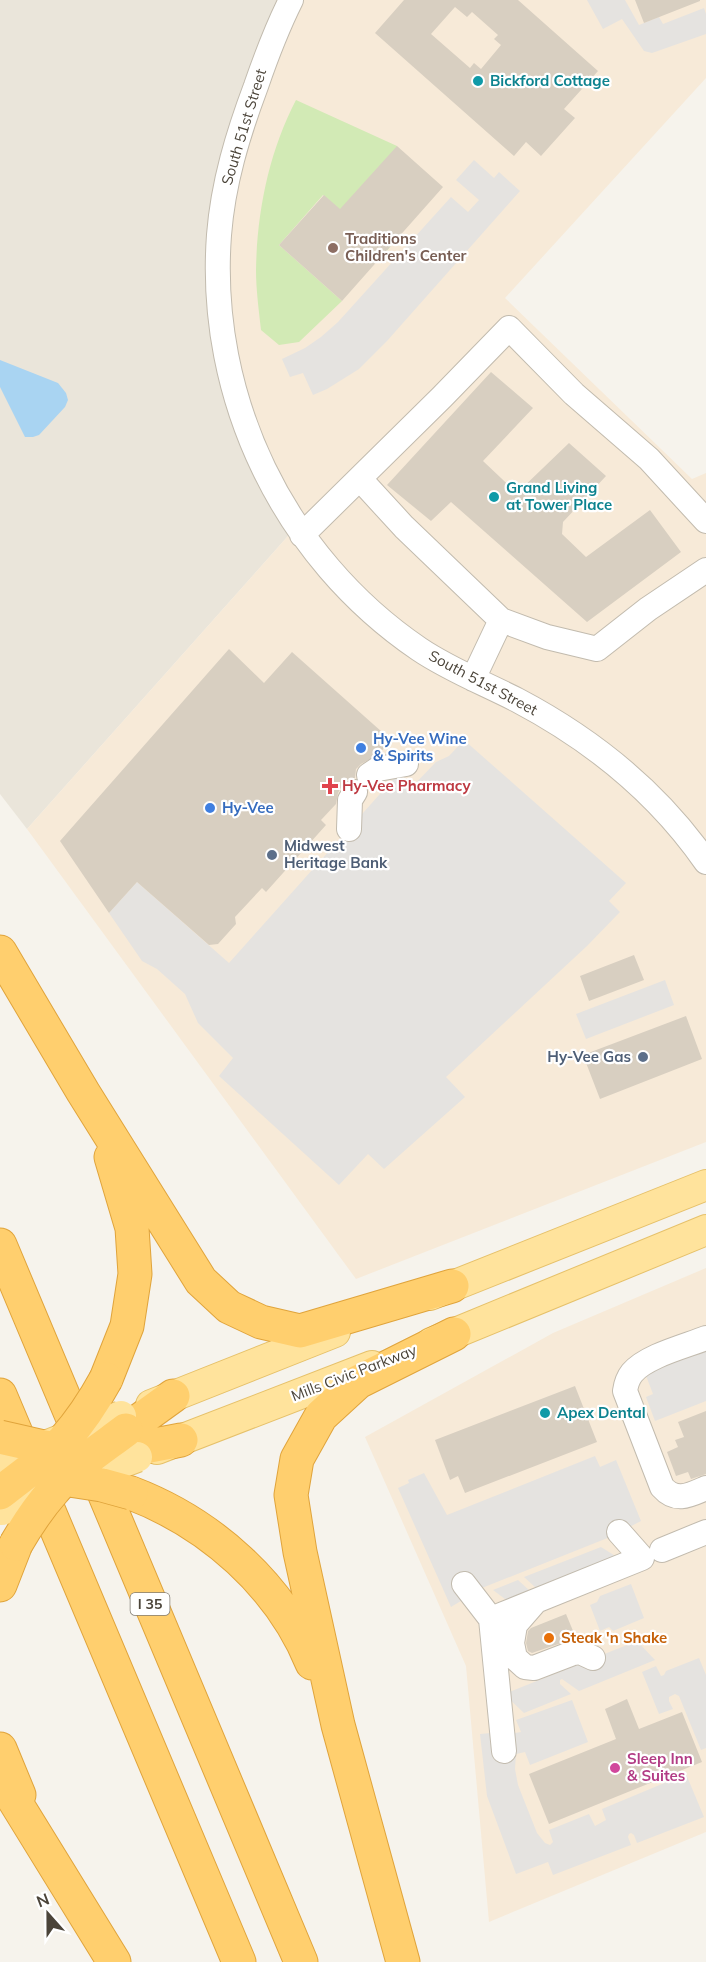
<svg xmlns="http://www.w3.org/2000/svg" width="706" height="1962" font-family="Mulish,sans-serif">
<rect width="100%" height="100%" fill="#f6f3ec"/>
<path fill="#eae5da" d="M0 0H291L296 527 27 829 0 794Z"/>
<path fill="#f7ead8" d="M291 0H706V78L505 298 692 479 706 473V1142L356 1279 27 829 296 527 253 448 219 235Z
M706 1268V1832L489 1922 466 1666 365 1437 553 1333Z"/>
<path fill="#d2eab5" d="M296 100 397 146 398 236 387 251 323 195 279 245 342 301 299 342 279 345 261 330C259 311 256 290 256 270 257 211 269 152 296 100Z"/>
<path fill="#e5e3e0" d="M587 0H625L639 25 659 17 663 24 704 8 706 14V34L652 53 644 51 622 19 603 29Z
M474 160 494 178 499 172 520 191 387 341 359 369 327 389 313 395 303 373 290 377 282 359 305 348 321 337 338 322 451 197 468 212 479 200 456 180Z
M464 740 626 883 609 901 620 912 587 946 446 1077 465 1097 384 1169 368 1154 339 1185 219 1076 233 1058 198 1023 185 994 157 969 142 961 109 913 137 882 229 963 396 776 411 788 436 762 449 756Z
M665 980 674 1005 586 1039 576 1014Z
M706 1349V1401L655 1421 646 1397 653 1394 645 1373Z
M595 1456 600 1467 616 1460 641 1521 610 1537 482 1588 451 1607 398 1488 409 1483 408 1480 424 1473 447 1515Z
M601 1547 628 1564 517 1608 493 1590 518 1580 530 1591 536 1588 524 1577Z
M631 1584 644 1618 613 1631 609 1627 600 1631 590 1605 597 1602 600 1596Z
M637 1641 655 1660 579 1691 562 1679 560 1680V1684L571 1694 524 1713 504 1694Z
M699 1658 706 1675V1748L701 1750 679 1696 675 1694 669 1697V1701L673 1709 659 1714 642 1672 656 1666 661 1676 664 1675 666 1671Z
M572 1700 588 1742 530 1765 525 1752 516 1754 515 1769 518 1785 537 1833 545 1843 550 1845 553 1842 549 1830 589 1814 595 1826 606 1820 602 1809 686 1774 704 1817 637 1843 634 1835 631 1833 629 1834 628 1837 631 1845 553 1875 548 1862 516 1874 487 1796 480 1734 512 1731 515 1733 521 1732 516 1720Z"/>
<path fill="#a9d4f2" d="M0 360 58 383 66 393 68 400 65 407 39 435 33 437H25L0 387Z"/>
<path fill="#d8cfc1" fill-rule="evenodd" d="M404 0H518L598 71 564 109 575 118 541 156 526 142 514 156 375 33ZM455 7 467 17 472 12 498 35 494 39 501 45 481 69 474 63 470 68 431 34Z
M635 0H700V1L644 23Z
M397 146 443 187 342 301 279 245 324 195 340 209Z
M491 372 533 408 483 461 517 493 569 443 606 476 563 522 562 534 586 557 650 510 681 552 587 622 451 502 431 521 387 485Z
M229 649 264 683 292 652 391 740 378 755 361 764 356 769 355 778 349 779 343 784 338 793 336 804 321 820 326 825 266 892 262 888 235 917 236 924 218 944 209 945 137 882 109 913 60 841Z
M634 955 644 980 589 1001 580 976Z
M686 1016 702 1059 600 1099 583 1055Z
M575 1386 597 1442 465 1493 458 1476 450 1480 435 1440Z
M706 1411V1474L691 1479 688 1472 676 1476 667 1452 678 1447 675 1440 684 1437 678 1422Z
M566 1614 576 1638 532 1653 528 1651 526 1643 528 1631 531 1628Z
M627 1699 639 1729 682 1712 702 1762 549 1824 529 1774 616 1739 605 1709Z"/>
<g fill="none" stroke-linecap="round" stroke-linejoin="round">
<g stroke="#c2bbae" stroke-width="26">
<path id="minor" d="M291 0C277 28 266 57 256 86 238 134 223 183 219 235 207 398 284 557 419 649 450 670 484 683 517 700 591 739 658 793 706 862
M360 479 404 527 501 620
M302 535 442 397 509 328 574 394 649 459 706 521
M473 679 501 620 547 637 597 649 648 609 706 570
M369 775 378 769 406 764
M349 829 350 800 355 792
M706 1338C686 1346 646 1356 632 1373 628 1378 626 1384 625 1391L662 1487C676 1503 690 1495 706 1488
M662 1550 706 1532
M464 1584 491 1619
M535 1602 515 1625 512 1643 515 1658 525 1667 534 1668 573 1653 580 1652 593 1658
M504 1751 491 1619 642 1558 619 1532"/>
</g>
<g stroke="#e6c16a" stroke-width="32">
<path id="major" d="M430 1295 706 1185
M431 1343 706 1230
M151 1405 335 1332
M157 1449 372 1366"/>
</g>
<g stroke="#e0a43c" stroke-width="35">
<path id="highway" d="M0 952 83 1092 201 1281 229 1307 261 1322 300 1331 452 1286
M0 1245 301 1962
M106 1379 127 1326 135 1274 132 1228 111 1157
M0 1395 239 1962
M126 1430 173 1396
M134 1449 181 1440
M131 1493C210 1523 280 1585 312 1663
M0 1585 16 1544
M0 1749 19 1795
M0 1777 114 1962
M403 1962 338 1725 300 1552 291 1495 297 1459 321 1416 358 1382 454 1334"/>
</g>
<use href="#minor" stroke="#fff" stroke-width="24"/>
<use href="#major" stroke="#ffe39c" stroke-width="30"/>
<use href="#highway" stroke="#ffcf6e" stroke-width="33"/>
<g stroke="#e6c16a" stroke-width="32" stroke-linecap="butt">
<path id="major-bridge" d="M0 1464 121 1416
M76 1480 137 1457
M2 1510 55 1489"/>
</g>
<g stroke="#e0a43c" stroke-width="35" stroke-linecap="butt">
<path id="highway-bridge" d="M0 1437 44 1447 72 1450
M50 1477 102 1485 131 1493
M0 1493C21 1476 45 1460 64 1440 81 1421 94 1401 106 1379
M16 1544C27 1525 39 1507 54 1490 74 1466 101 1449 126 1430"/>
</g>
<use href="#major-bridge" stroke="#ffe39c" stroke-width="30"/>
<use href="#highway-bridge" stroke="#ffcf6e" stroke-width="33"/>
</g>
<g fill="#0f9aa8" stroke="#fff" stroke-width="2">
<circle cx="478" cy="81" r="6"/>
<circle cx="494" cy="497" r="6"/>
<circle cx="545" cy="1413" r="6"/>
</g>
<circle fill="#8d6e63" stroke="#fff" stroke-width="2" cx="333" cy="248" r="6"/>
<g fill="#3f7fe0" stroke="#fff" stroke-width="2">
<circle cx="361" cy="748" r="6"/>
<circle cx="210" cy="808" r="6"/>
</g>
<path fill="#e0444e" stroke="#fff" stroke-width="2" d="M327 777h6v6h6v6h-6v6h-6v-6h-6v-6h6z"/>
<g fill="#5c6f8a" stroke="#fff" stroke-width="2">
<circle cx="272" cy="855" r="6"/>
<circle cx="643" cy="1057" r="6"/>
</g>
<circle fill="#e8710a" stroke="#fff" stroke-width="2" cx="549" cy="1638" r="6"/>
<circle fill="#d1479c" stroke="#fff" stroke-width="2" cx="615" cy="1768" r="6"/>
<g text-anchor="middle" stroke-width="4.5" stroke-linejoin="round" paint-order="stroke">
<rect fill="#fff" stroke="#817c74" stroke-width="1.5" x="130.5" y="1593" width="39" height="22" rx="4.5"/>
<g font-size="14" font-weight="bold" fill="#4b4439">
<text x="150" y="1609">I 35</text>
</g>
<g font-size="15" font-weight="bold" fill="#0d838f" stroke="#fff" text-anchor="start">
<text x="490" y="86">Bickford Cottage</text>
<text x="506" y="493">Grand Living<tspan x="506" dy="17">at Tower Place</tspan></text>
<text x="557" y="1418">Apex Dental</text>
</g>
<g font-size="15" fill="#4b4439" stroke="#fff">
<text transform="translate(244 127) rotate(-73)" y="5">South 51st Street</text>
<text transform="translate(483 683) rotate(28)" y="5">South 51st Street</text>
<text transform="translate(354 1373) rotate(-21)" y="5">Mills Civic Parkway</text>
</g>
<g font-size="15" font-weight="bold" fill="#785e54" stroke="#fff" text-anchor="start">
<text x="345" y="244">Traditions<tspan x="345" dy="17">Children's Center</tspan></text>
</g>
<g font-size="15" font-weight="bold" fill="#366cbe" stroke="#fff" text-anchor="start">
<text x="373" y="744">Hy-Vee Wine<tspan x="373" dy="17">&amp; Spirits</tspan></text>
<text x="222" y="813">Hy-Vee</text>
</g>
<g font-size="15" font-weight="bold" fill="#be3a42" stroke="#fff" text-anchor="start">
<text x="342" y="791">Hy-Vee Pharmacy</text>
</g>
<g font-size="15" font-weight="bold" fill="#4e5e75" stroke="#fff" text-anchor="start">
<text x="284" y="851">Midwest<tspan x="284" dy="17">Heritage Bank</tspan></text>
<text x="631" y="1062" text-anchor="end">Hy-Vee Gas</text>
</g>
<g font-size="15" font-weight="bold" fill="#c56008" stroke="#fff" text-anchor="start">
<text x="561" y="1643">Steak 'n Shake</text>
</g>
<g font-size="15" font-weight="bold" fill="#b23c85" stroke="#fff" text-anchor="start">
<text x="627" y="1764">Sleep Inn<tspan x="627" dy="17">&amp; Suites</tspan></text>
</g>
</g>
<g transform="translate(48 1914) rotate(339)" stroke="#ffffff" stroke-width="4.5" paint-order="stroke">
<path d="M0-4.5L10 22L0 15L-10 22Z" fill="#4b4439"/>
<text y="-9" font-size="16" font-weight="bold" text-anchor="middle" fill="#4b4439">N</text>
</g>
</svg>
